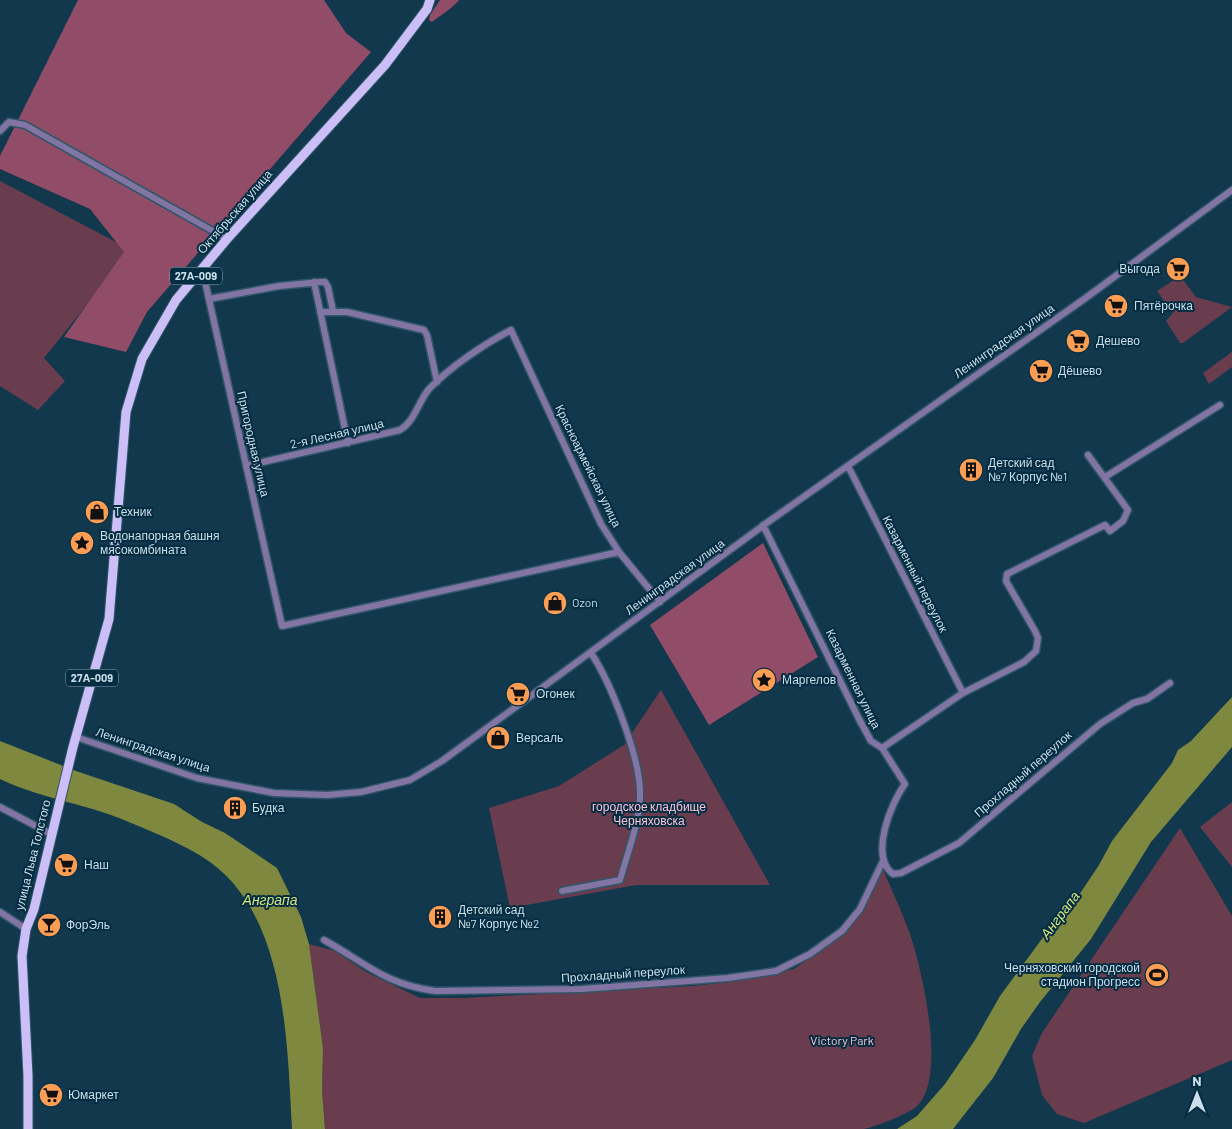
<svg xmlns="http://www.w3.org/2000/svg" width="1232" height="1129" font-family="Barlow,sans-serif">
<rect width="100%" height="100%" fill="#11384d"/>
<path fill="#6a3d4e" d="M0 181 131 250 44 358 65 381 38 410 0 386Z
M1180 276 1196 297 1232 307 1183 343H1180L1166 321 1173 313 1157 291Z
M1232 352V367L1209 384 1203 373Z
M661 690 770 885H636L510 908 489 808 559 786 624 745Z
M1232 802V867L1200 827Z
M1180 828 1232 916V1060L1084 1123 1057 1114 1042 1095 1032 1056 1042 1033Z
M882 867C891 889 902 911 910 934 922 970 946 1072 919 1104 912 1113 877 1126 864 1129H325L322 1091 323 1048 309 944 335 951 366 972 420 998H464L693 986 737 981 794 969 840 937 863 908Z"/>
<path fill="#914c67" d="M78 0H324L346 33 371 52 147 312 126 352 64 337 124 252 90 209 0 169V156Z
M440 0H459C452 9 442 14 432 22L429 20 430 15Z
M763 543 818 657 709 725 650 625Z"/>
<path fill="#7e883f" d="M1232 697V747L1151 842 1091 939 1040 1002 1021 1029 993 1078 953 1129H897L917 1116 945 1084 975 1040 1000 996 1044 936 1060 919 1061 907 1077 898 1099 865 1112 841 1172 763 1178 750 1191 741Z
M0 741 76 771 174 804 202 822 225 833 277 868 301 917 309 944 323 1048 322 1091 325 1129H292C287 1041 287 908 201 856 176 841 146 829 119 818 80 803 37 797 0 779Z"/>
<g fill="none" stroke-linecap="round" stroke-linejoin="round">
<g stroke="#325669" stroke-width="9">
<path id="minor" d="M0 131 9 122 25 125 227 239
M202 268 282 626 619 552
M314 282 348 443
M209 299 279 286 320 282H325L328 287 333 311
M320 312H347L424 330 427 335 437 382
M246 466 400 430C415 421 418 402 429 389 450 367 484 344 511 330L601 524 619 552 660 602
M848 466 963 693
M1105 477 1220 405
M763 525 859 719 871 741 882 748
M76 737 197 778 274 793 327 795 361 792 410 780 442 761 768 522 1087 297 1232 190
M882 748 963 693 1024 662 1036 651 1038 638 1035 631 1006 581 1007 574 1105 525 1110 531 1123 521 1128 510 1088 455
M882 748 905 784C891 803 869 856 893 874L901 873 959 843 1100 724 1133 703 1147 699 1170 683
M0 807 51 834
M562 891 620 880C627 854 641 819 640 791 639 755 611 683 591 653
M0 912 26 929
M324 940C366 963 384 984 435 991L582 989 728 978 776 971 810 954 842 931 860 909 883 861"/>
</g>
<g stroke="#325669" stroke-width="11">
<path id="major" d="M28 1129V1076L22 956 26 929 34 909 73 747 109 619 126 412 142 359 176 300 227 239 385 65 427 9 430 0"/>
</g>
<use href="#minor" stroke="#8275a4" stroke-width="6"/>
<use href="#major" stroke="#ccbef7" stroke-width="9"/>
</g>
<defs>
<g id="supermarket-disc" transform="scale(1.25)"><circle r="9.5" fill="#fc9d54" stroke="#052d42"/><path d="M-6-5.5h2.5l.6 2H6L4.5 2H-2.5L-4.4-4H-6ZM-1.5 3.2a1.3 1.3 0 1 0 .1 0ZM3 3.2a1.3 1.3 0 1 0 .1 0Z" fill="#111"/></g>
<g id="building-disc" transform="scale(1.25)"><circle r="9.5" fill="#fc9d54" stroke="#052d42"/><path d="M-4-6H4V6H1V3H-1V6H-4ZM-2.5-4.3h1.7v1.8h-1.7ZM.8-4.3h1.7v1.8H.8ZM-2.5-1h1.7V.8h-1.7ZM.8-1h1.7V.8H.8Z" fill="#111"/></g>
<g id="shop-disc" transform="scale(1.25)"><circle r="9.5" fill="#fc9d54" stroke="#052d42"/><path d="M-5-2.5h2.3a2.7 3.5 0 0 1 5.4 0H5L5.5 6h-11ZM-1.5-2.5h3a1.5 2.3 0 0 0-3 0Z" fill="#111"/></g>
<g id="sight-disc" transform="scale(1.25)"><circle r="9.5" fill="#fc9d54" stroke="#052d42"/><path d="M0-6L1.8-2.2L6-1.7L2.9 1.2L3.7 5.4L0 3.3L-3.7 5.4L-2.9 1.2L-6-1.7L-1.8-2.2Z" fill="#111"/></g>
<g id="bar-disc" transform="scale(1.25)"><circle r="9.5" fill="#fc9d54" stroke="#052d42"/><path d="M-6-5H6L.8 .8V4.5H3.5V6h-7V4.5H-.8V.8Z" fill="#111"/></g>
<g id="stadium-disc" transform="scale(1.25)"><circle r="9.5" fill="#fc9d54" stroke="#052d42"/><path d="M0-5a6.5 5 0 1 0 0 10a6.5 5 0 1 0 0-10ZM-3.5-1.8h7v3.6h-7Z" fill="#111"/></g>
</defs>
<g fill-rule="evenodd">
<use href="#supermarket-disc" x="1178" y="269"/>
<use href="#supermarket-disc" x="1116" y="306"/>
<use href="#supermarket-disc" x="1078" y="341"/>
<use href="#supermarket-disc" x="1041" y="371"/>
<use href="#building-disc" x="971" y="470"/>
<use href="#shop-disc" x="97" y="512"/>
<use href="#sight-disc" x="82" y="543"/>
<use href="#shop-disc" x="555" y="603"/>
<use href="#sight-disc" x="764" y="680"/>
<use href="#supermarket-disc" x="518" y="694"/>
<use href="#shop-disc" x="498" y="738"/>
<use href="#building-disc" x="235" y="808"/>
<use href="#supermarket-disc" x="66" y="865"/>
<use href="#building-disc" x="440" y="917"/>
<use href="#bar-disc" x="49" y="925"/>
<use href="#stadium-disc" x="1157" y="975"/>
<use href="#supermarket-disc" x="51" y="1095"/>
</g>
<g text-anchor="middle" stroke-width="4" stroke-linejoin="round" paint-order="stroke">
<g fill="#052d42" stroke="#8fa9b8" stroke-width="1">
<rect x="170" y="267.5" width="52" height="17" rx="4"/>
<rect x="66" y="669.5" width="52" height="17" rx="4"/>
</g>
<g font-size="11" font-weight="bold" fill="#cadeeb">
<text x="196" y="280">27А-009</text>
<text x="92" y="682">27А-009</text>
</g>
<g font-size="12" fill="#cadeeb" stroke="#052d42">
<text transform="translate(235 212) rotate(-49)" y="4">Октябрьская улица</text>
<text transform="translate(1004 341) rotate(-35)" y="4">Ленинградская улица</text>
<text transform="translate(337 434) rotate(-13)" y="4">2-я Лесная улица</text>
<text transform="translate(253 444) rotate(77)" y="4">Пригородная улица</text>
<text transform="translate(588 466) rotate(64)" y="4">Красноармейская улица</text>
<text transform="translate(915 574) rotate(63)" y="4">Казарменный переулок</text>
<text transform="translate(675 577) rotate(-36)" y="4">Ленинградская улица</text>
<text transform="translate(853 679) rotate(64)" y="4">Казарменная улица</text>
<text transform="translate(153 750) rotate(18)" y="4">Ленинградская улица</text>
<text transform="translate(1023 774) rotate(-41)" y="4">Прохладный переулок</text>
<text transform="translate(33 855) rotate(-76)" y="4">улица Льва Толстого</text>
<text transform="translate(623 974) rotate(-4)" y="4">Прохладный переулок</text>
</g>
<g font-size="12" fill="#cadeeb" stroke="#052d42" text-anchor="start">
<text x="1160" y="273" text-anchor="end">Выгода</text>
<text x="1134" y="310">Пятёрочка</text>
<text x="1096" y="345">Дешево</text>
<text x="1058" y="375">Дёшево</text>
<text x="988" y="467">Детский сад<tspan x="988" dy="14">№7 Корпус №1</tspan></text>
<text x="114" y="516">Техник</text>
<text x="100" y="540">Водонапорная башня<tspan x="100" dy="14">мясокомбината</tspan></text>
<text x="572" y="607">Ozon</text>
<text x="782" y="684">Маргелов</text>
<text x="536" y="698">Огонек</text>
<text x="516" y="742">Версаль</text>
<text x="252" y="812">Будка</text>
<text x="84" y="869">Наш</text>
<text x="458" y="914">Детский сад<tspan x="458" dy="14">№7 Корпус №2</tspan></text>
<text x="66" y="929">ФорЭль</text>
<text x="1140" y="972" text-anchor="end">Черняховский городской<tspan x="1140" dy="14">стадион Прогресс</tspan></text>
<text x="68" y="1099">Юмаркет</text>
</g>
<g font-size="12" fill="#ffc0d6" stroke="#052d42">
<text x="649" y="811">городское кладбище<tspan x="649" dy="14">Черняховска</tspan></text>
<text x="842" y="1045">Victory Park</text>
</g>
<g font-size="14" font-style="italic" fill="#d5e47e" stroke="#052d42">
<text x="270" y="905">Анграпа</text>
<text transform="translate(1060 915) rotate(-53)" y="5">Анграпа</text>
</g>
</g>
<g transform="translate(1197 1094)" stroke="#052d42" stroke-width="4" paint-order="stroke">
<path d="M0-4L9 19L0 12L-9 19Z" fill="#cadeeb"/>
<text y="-8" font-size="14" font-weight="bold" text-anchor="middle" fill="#cadeeb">N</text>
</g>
</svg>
